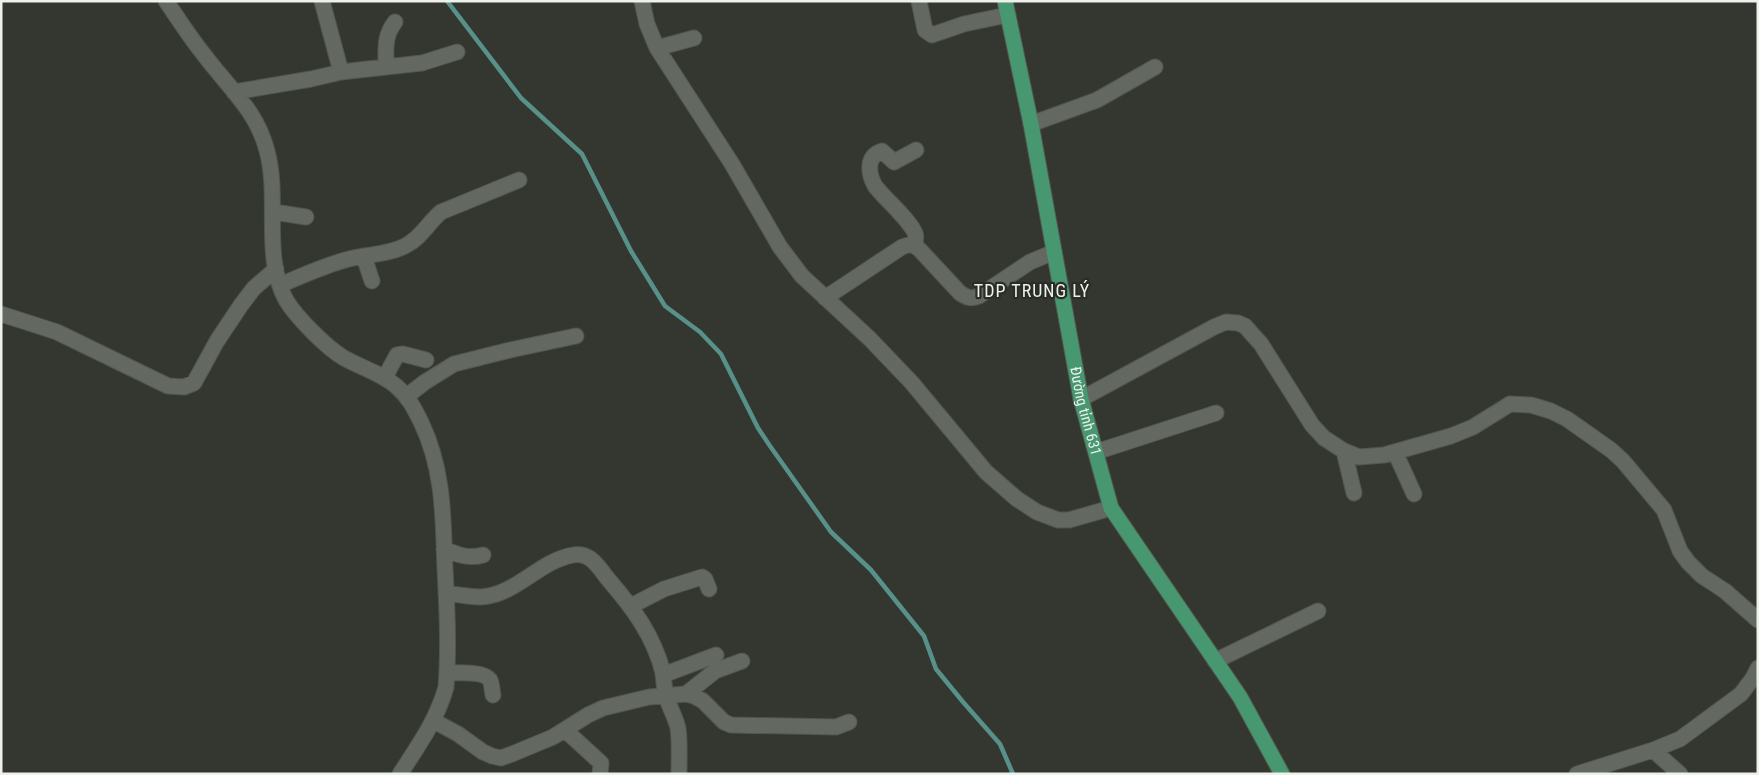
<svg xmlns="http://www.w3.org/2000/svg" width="1759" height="775" font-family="'Roboto Condensed',sans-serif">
<rect width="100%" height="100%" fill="#333730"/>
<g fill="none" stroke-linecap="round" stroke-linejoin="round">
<path stroke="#57918a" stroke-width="4.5" d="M447 1 521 98 582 154 631 251 665 306 700 332 721 354 758 428 770 446 831 532 871 570 924 636 936 669 963 702 1000 744 1013 774"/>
<g stroke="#52554f" stroke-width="17">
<path id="minor" d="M166 1C179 20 191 39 205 56 229 88 257 111 267 151 280 198 262 256 286 300 296 317 327 348 344 358 362 368 381 373 396 386 408 396 414 408 421 422 444 470 443 517 445 569 447 608 449 648 446 687 437 720 418 746 400 774
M322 1 341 72
M642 1 647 24 657 48 732 164 780 247 802 276 870 339 912 383 986 472 1017 499 1037 512 1058 520H1069L1111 508
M919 1 925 30 932 35 964 24 1007 15
M657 48 694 38
M386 66C386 49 384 36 395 22
M234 92 311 79 341 72 422 63 457 52
M1031 124 1097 100 1155 67
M274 212 306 217
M914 245C915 241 917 238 915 233 909 219 885 199 875 186 868 173 866 156 882 151L894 162 916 150
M364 257 372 281
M280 285C302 276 325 265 349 259 368 254 387 255 405 246 421 238 428 223 441 212L519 180
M825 298 902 247C909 244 913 244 919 249L960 293C967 298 971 299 979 296L1030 262 1054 252
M1 314 57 332 168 386 184 387 194 383 217 341 241 305 254 288 276 269
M385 377 397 355 403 354 426 360
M407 396 425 382 454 364 510 350 576 336
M1081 399 1214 327 1226 322 1238 323 1245 326 1261 344 1312 425 1324 438 1344 451 1359 457 1384 455 1451 436 1473 427 1510 404 1531 405 1551 411 1567 419 1611 450 1623 461 1664 510 1680 551 1688 562 1702 576 1725 591 1758 620
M1344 451 1354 493
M1096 452 1216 413
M1395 452 1414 494
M444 549C458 555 469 559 483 555
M446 593C458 595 469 597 481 597 516 595 539 561 573 555 590 551 599 568 608 579 633 608 654 636 663 673 664 680 664 686 665 692 668 705 675 716 678 728 680 740 679 761 679 774
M631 606 664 589 702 577 705 579 709 589
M1215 661 1318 611
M447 673C457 673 484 671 490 680 492 684 492 691 493 695
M663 675 716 655
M686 694 715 671 742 661
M434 721 458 734 483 752 492 756 501 758 512 754 553 737 588 715 603 708 649 697 686 694 694 696 703 701 724 722 731 725 836 727 849 722
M565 730 601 763 600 774
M1653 750 1680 774
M1577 774 1653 750 1680 739 1741 694 1753 678 1758 668"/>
</g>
<g stroke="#52554f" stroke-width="17">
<g id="major">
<path id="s1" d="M1005 1 1031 124 1081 399 1111 508 1240 697 1282 774"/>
</g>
</g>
<use href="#minor" stroke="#636860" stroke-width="15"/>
<use href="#major" stroke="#479770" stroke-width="15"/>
</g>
<g text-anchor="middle" stroke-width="4.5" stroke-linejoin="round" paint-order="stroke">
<g font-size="15" fill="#edf0eb" stroke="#292d26">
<text dy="5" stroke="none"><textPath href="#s1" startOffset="418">Đường tỉnh 631</textPath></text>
</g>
<g font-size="18" letter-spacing="1" fill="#edf0eb" stroke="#292d26">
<text x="1032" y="297">TDP TRUNG LÝ</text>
</g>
</g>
<rect width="1759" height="775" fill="none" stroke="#edf0eb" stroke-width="5"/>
</svg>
